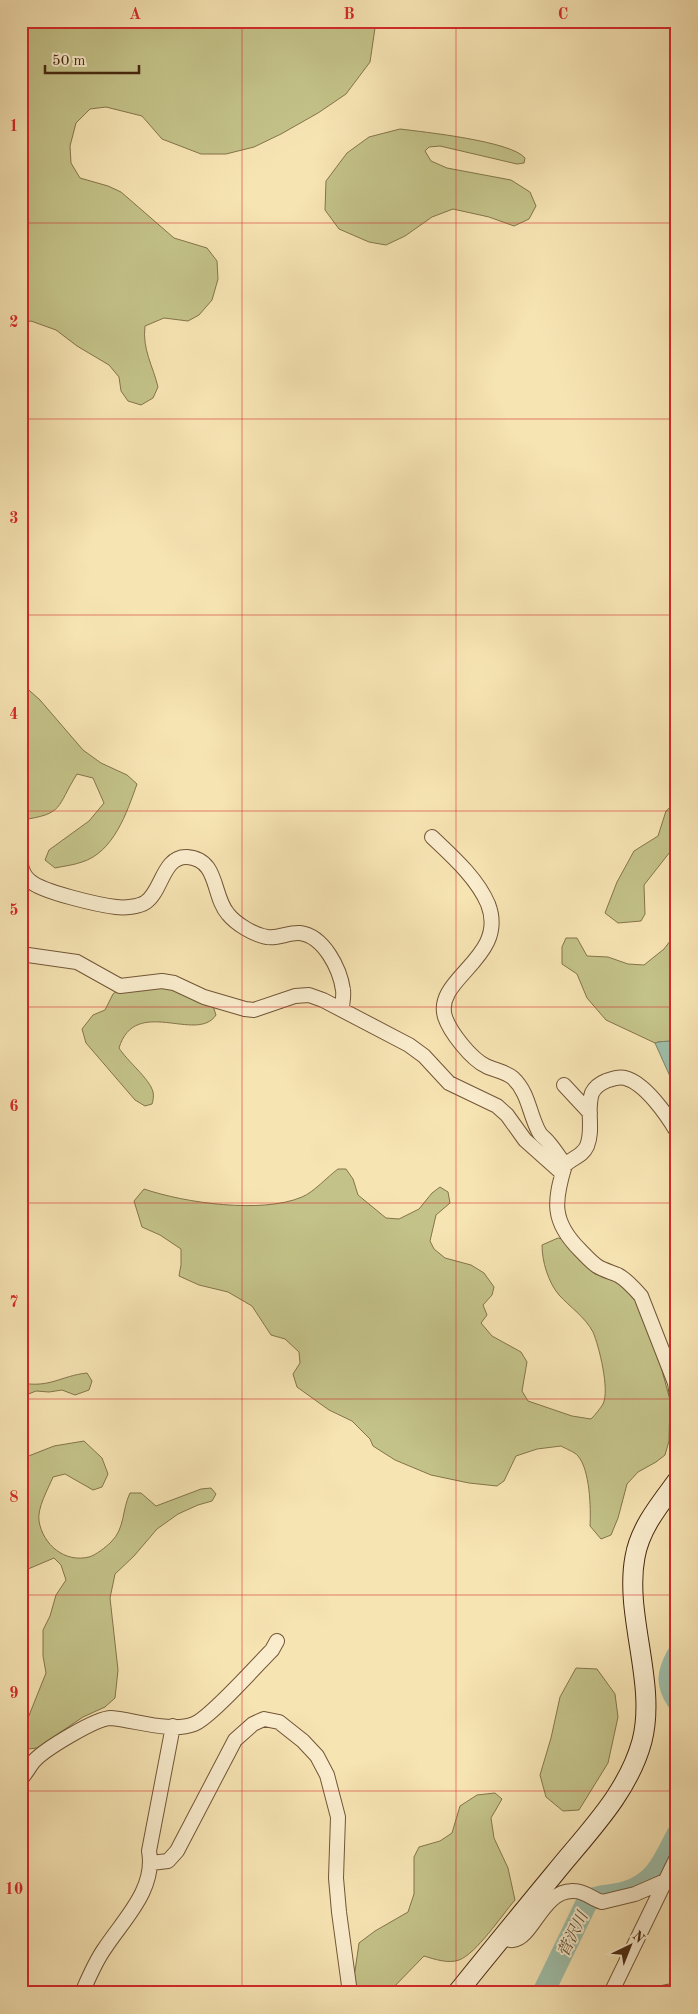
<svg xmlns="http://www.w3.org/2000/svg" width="698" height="2014" font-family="'Old Standard TT','Noto Serif JP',serif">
<rect width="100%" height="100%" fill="#f7e4b3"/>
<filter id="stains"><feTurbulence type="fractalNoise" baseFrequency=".004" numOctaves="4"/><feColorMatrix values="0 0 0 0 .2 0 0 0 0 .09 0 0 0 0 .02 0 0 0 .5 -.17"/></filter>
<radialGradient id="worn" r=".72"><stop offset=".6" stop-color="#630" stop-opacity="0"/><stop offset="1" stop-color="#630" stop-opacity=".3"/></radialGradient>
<path fill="#c3c288" stroke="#84744b" d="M21 21H373L375 28 370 62 346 94 318 113 281 134 254 147 226 154H201L162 139 142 116 106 107 90 109 76 123 70 146 71 163 80 178 108 186 121 192 174 238 207 248 217 261 218 279 212 300 199 315 188 321 164 318 145 326C142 349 153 366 158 387L153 398 141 405 128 401 121 391 119 377 109 365 77 346 56 330 31 321 21 323Z
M400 129C424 132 511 141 525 158L524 163 517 164 440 146 429 147 425 151 431 161 447 168 511 180 530 192 536 206 529 219 514 226 489 217 453 209 432 217 405 236 386 245 369 242 339 229 325 210 326 181 347 153 369 137Z
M21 683 40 700 83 750 101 763 127 775 137 784C127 812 114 852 82 862 74 865 64 866 55 868L45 860 49 850 89 821 104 803 93 778 77 774C56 807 65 814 21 820Z
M677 801V843L644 885 645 914 641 921 618 923 605 913 617 882 634 851 658 836 666 811Z
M677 932V1039C670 1043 663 1040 655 1043L606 1020 587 998 577 974 562 964V947L566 938H577L587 956 608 957 628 964 644 965 664 949Z
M151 977 212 1003 216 1015C197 1044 135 995 119 1048 127 1061 150 1079 153 1092 154 1096 153 1101 152 1104L145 1106 135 1100 86 1043 82 1029 93 1015 105 1010 113 994 122 987Z
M338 1169H346L353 1179 358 1195 386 1218 399 1219 419 1209 432 1193 440 1187 448 1192 450 1203 436 1215 430 1241 434 1249 445 1258 471 1265 484 1273 494 1287 492 1295 483 1305 487 1315 481 1323 492 1336 521 1352 527 1362 522 1391 528 1401 572 1416 591 1419C595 1415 600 1409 603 1404 610 1390 599 1346 593 1332 585 1317 570 1307 559 1295 548 1282 542 1261 542 1245L558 1238 567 1240 624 1284 638 1303 658 1356 670 1400 669 1441 665 1455 656 1462 638 1472 627 1484 618 1518 611 1535 601 1539 590 1526C591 1508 590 1470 578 1456 575 1452 566 1449 561 1446L537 1449 516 1456 504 1481 497 1486 469 1483 431 1475 395 1460 373 1446 370 1439 352 1421 329 1410 297 1387 293 1374 300 1363 299 1352 285 1339 271 1335 252 1306 228 1292 199 1285 179 1276 181 1265V1249L160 1235 142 1227 134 1201 144 1189C185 1203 262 1214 302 1197 314 1192 327 1177 338 1169Z
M87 1373 92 1381 89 1390 75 1395 62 1390 49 1392 36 1391 21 1397V1383C51 1388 60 1376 87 1373Z
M84 1441 102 1458 108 1474 102 1487 93 1490 65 1474 53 1477C48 1489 37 1508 39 1521 43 1545 65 1563 89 1557 96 1555 106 1547 111 1542 125 1529 122 1509 130 1493H141L156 1506 201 1489 211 1488 216 1494 212 1501 198 1505 178 1514 157 1529 134 1556 115 1574 110 1598 118 1670 115 1698 105 1707 83 1717 37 1748 28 1749 24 1728 46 1673 43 1656V1630L50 1616 56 1595 66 1580 61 1565 54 1558 21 1572V1459L54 1446Z
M576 1668 597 1669 615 1694 618 1717 608 1763 579 1810 563 1811 546 1797 540 1775 551 1738 560 1697Z
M495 1793 502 1799 491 1818 494 1838 508 1868 515 1900C502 1915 476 1954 459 1960 448 1964 434 1959 424 1956L388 1993H346L355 1971 359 1943 375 1931 408 1912 414 1894V1857L419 1847 440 1841 452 1833 460 1806 477 1795Z"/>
<path fill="#9ebfaa" stroke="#7b826c" d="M677 1039V1092L655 1043C663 1040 670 1043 677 1039Z"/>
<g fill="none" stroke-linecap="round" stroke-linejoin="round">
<path stroke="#9ebfaa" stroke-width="22" d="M677 1656C668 1673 666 1683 677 1700
M543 1993 588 1900C600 1895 613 1896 626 1892 656 1883 664 1860 677 1835"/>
<g stroke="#725637" stroke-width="16">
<path id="street" d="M432 837C452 856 477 878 488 904 509 958 433 978 445 1017 450 1032 471 1059 486 1066 494 1070 506 1072 513 1078 529 1093 529 1114 539 1132 541 1136 546 1139 549 1143 555 1150 560 1158 565 1165
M21 865C22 871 25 877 30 881 42 892 99 905 116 907 124 908 139 907 146 902 162 891 163 856 187 857 219 859 212 896 228 914 236 924 254 935 267 937 278 939 289 932 300 933 324 936 340 969 343 990 344 996 342 1003 342 1009
M21 954 77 962 120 986 162 981 174 983 204 997 245 1009 254 1010 295 996 309 995 323 1000 409 1045 424 1056 449 1083 497 1106 507 1115 525 1140 562 1173
M564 1085 590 1113
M677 1132C667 1115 645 1083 625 1078 618 1076 612 1079 606 1081 601 1083 595 1087 592 1093 586 1110 594 1129 587 1146 582 1157 573 1157 565 1165 554 1201 551 1221 580 1250 585 1255 591 1262 597 1266 603 1270 611 1272 618 1275 627 1280 634 1288 641 1296L675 1383 677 1396
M21 1779C26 1773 30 1766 34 1761 45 1749 96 1718 111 1718 135 1720 171 1733 194 1724 210 1718 257 1665 272 1650L277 1641
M151 1863 168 1861 177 1851 235 1740 253 1724 264 1719 279 1722 303 1741 317 1756 327 1775 338 1817 336 1878 339 1912 350 1993
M502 1937C505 1938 509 1941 513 1940 533 1938 543 1889 574 1891 585 1891 592 1899 602 1902L635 1894 665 1881
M82 1993C89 1977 95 1962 105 1948 124 1919 156 1889 149 1851L173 1726
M611 1993 677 1857
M662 1993 677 1990"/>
</g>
<g stroke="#46270e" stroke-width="21">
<path id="secondary" d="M457 1993C489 1953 522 1913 555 1873 588 1832 628 1793 642 1741 657 1683 624 1615 635 1557 640 1528 660 1504 677 1481"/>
</g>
<use href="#street" stroke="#faedce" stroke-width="14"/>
<use href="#secondary" stroke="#faedce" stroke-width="19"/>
</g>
<path fill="none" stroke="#d62828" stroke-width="1" stroke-opacity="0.55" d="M242 21V1993M456 21V1993M21 223H677M21 419H677M21 615H677M21 811H677M21 1007H677M21 1203H677M21 1399H677M21 1595H677M21 1791H677"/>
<g text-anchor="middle" stroke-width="4" stroke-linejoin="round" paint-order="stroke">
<g font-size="16" font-style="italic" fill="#5c4d35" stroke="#faedce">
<text transform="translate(572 1934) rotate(-64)" y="6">菅沢川</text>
</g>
</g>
<rect width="698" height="2014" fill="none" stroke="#f7e4b3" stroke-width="55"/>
<g transform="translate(630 1946) rotate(43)" stroke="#faedce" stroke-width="4" paint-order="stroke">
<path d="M0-4L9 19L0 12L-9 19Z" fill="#46270e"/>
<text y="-8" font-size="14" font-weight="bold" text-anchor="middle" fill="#46270e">N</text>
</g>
<path d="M45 65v8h94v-8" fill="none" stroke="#46270e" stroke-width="2.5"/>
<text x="52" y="65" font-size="15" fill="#46270e" stroke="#faedce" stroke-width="4" paint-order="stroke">50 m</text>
<rect x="28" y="28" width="642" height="1958" fill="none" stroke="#d62828" stroke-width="2"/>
<g font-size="16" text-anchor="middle" font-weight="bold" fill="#d62828">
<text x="135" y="19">A</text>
<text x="349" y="19">B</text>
<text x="563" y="19">C</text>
<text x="14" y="131">1</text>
<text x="14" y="327">2</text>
<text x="14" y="523">3</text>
<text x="14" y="719">4</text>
<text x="14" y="915">5</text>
<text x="14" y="1111">6</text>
<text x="14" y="1307">7</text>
<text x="14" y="1502">8</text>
<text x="14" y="1698">9</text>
<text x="14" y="1894">10</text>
</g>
<rect width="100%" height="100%" filter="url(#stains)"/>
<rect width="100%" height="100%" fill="url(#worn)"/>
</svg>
